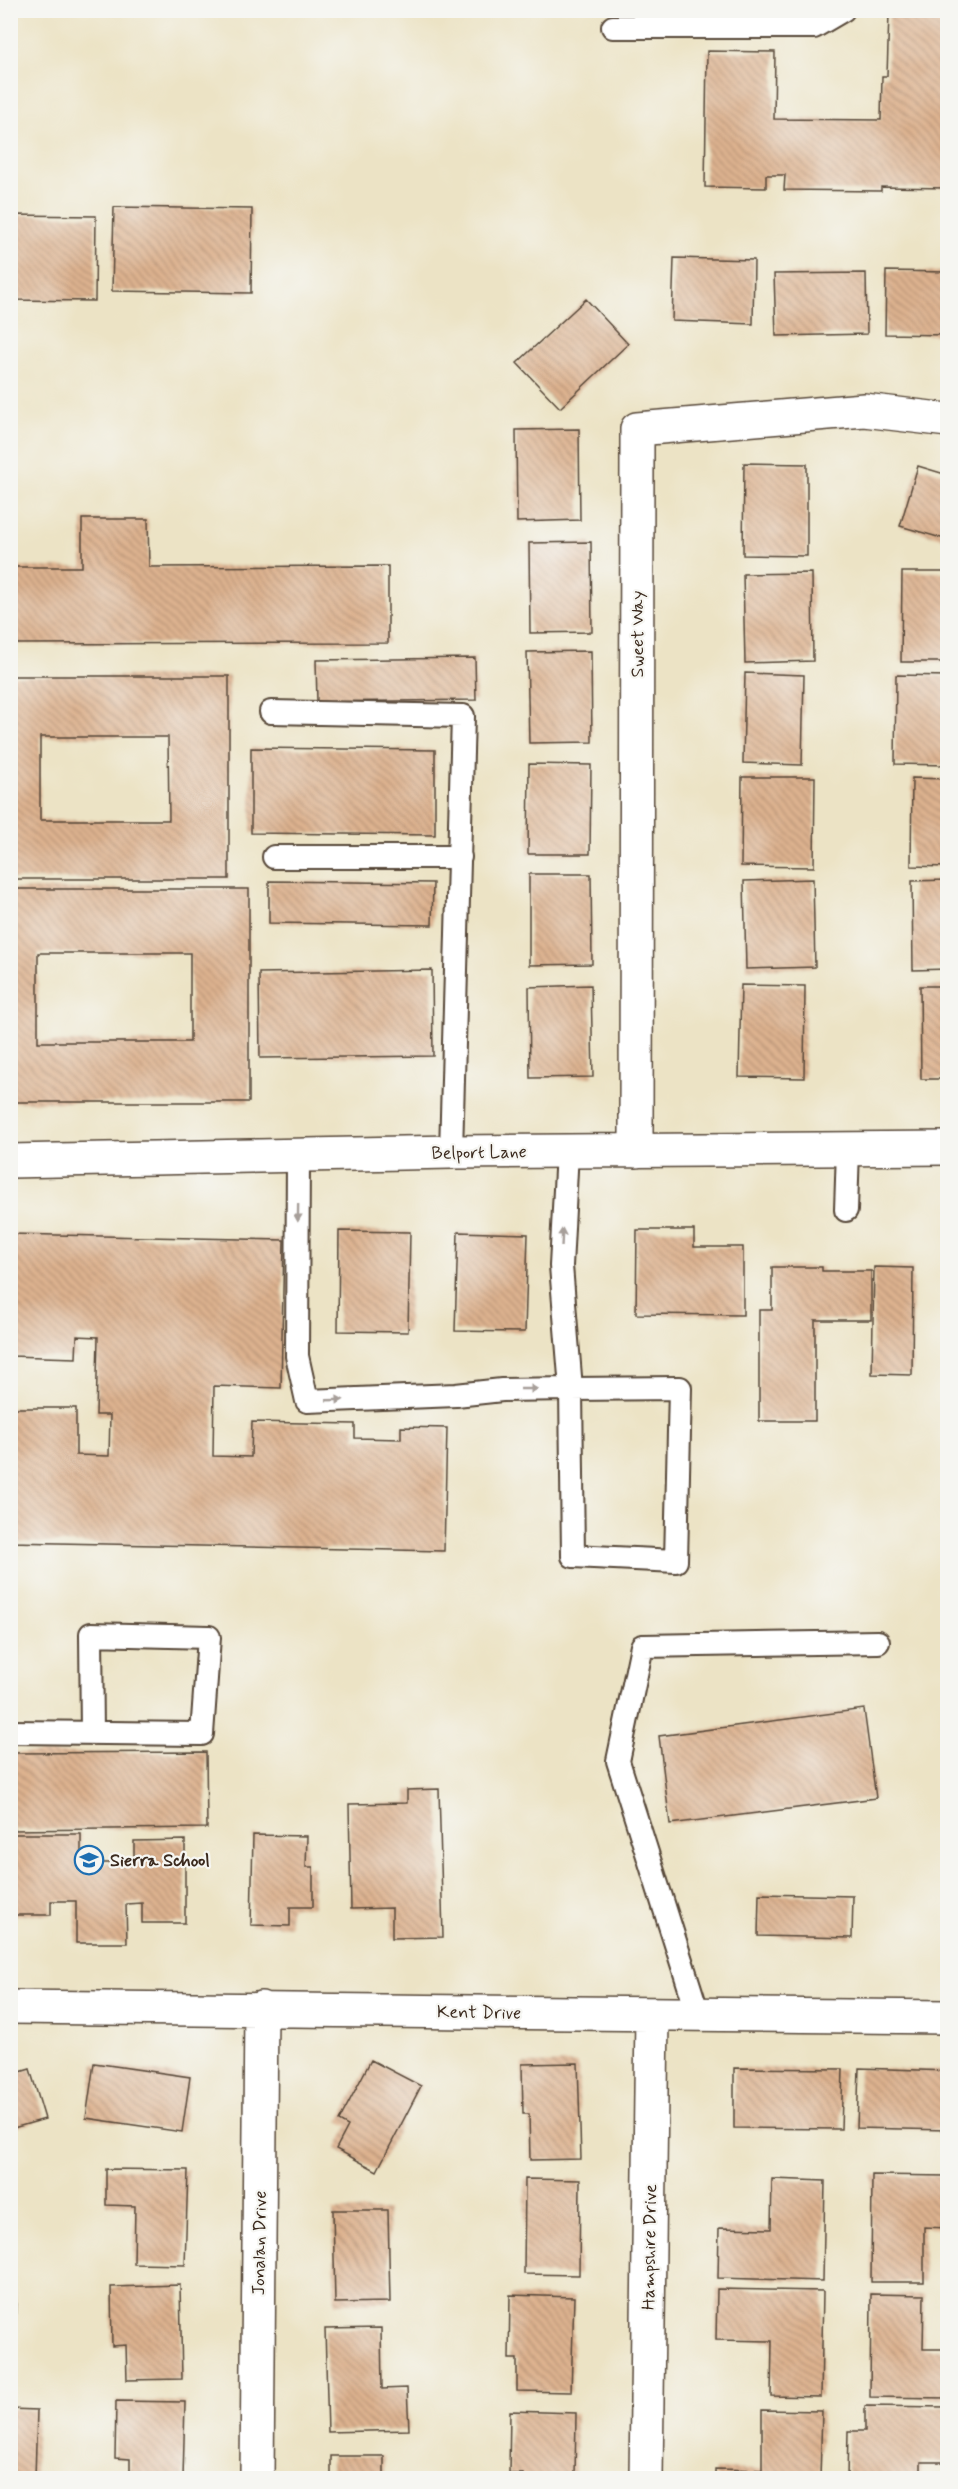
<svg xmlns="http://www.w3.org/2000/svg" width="958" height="2489" font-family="Mynerve,sans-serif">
<defs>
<pattern id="building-back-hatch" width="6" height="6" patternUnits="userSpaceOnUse" patternTransform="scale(1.5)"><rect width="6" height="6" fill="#ddb28f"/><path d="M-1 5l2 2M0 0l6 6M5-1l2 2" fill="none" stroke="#b49174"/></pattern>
</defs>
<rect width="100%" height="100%" fill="#f6f6f2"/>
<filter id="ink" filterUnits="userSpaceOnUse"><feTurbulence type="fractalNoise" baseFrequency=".0167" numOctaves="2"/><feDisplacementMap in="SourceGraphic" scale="12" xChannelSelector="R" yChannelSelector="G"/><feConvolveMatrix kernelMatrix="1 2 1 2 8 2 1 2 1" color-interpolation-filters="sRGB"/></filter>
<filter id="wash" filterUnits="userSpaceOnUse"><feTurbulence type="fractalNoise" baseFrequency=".008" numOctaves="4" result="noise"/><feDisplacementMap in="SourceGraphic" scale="24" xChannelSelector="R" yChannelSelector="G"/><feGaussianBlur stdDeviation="1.35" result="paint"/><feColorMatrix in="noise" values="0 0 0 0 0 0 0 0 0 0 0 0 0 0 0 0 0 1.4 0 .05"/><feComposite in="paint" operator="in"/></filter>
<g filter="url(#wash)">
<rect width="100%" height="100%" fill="#ece3c5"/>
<g id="blocks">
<path fill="url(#building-back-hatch)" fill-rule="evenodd" d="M889 13 948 14V188L881 187V191L784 190 785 175H766V188L705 187 707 51 775 52 774 119 881 120 882 76H887Z
M114 207 252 209 251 293 112 291Z
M10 215 96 216 95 301 10 300Z
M674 258 754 260 753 324 672 321Z
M886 271 948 272V335L885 334Z
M866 273 867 334 776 336 774 274Z
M586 299 628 344 560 408 517 363Z
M579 429 580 520 517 522 516 430Z
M744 463 807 464V556L743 555Z
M918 466 948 475V540L900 526Z
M82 519H148L149 567 388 566V643L10 644V567H82Z
M591 542 592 632 530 633 529 543Z
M902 572H948V662H901Z
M812 573 813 661 745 663 743 574Z
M591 651 592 742 529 743 527 652Z
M475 658 476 700 317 702 316 660Z
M745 673 804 675 802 765 743 763Z
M896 675 948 676V765L895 764Z
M10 676H229V879H10ZM40 737H168L169 820H40Z
M251 748 435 750V835L251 833Z
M529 764 591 765 590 854H528Z
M742 777H815L814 867 741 866Z
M912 778 948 779V867L911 866Z
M529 874H591L592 964 529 965Z
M813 879 815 967 746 969 744 881Z
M948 880V969L913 970 912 881Z
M269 881 433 883 432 925 269 923Z
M10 889H249V1102H10ZM38 953H190V1042H38Z
M432 970 433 1056 260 1058 259 973Z
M591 985 593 1077 530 1078 529 987Z
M741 985 805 986 804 1078 739 1077Z
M920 986H948V1079H921Z
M637 1230H694V1247H743V1315L636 1314Z
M339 1231 410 1232 408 1332 338 1331Z
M458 1232 528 1234 525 1332 455 1331Z
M10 1234 284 1240 281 1388 214 1386 213 1456 251 1457 252 1422 355 1424V1438L401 1439V1427L447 1428 444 1551 10 1542V1408H76V1455L109 1456 110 1415H96L98 1337 77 1336 76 1358 10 1356Z
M772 1267H822V1271H871V1320H815V1421H759V1310H772Z
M874 1267 913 1268 912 1375 872 1374Z
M864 1709 876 1798 670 1824 659 1736Z
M206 1752 207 1828 10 1830V1753Z
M439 1789 443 1937 392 1938V1908L351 1909 349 1804 407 1803V1790Z
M10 1834H81V1863H134V1841L185 1840V1923H142V1903L126 1904 127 1943H76V1901H51V1915H10Z
M253 1835 307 1836 306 1867H313V1907H290V1926L251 1925Z
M759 1894 853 1896 852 1938 758 1936Z
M371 2060 421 2086 377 2171 336 2149 348 2126 339 2121Z
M94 2063 190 2077 182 2132 86 2118Z
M578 2063 581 2159 530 2160 529 2114H523L522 2064Z
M734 2068 843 2069 841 2129 734 2128Z
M859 2068 948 2071V2130L857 2128Z
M30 2069 45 2119 10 2129V2075Z
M106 2169 188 2170 185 2265 134 2264 135 2206 106 2205Z
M872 2175 948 2176V2228L924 2227V2282H871Z
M525 2179 580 2180 579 2275 524 2274Z
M772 2179 825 2181 823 2281 718 2278 719 2228 771 2229Z
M333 2210H388L390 2302 335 2303Z
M180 2285 182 2379 127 2380 126 2345 112 2346 111 2287Z
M717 2289 823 2291 821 2397 771 2396 772 2341 716 2340Z
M10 2291H16L14 2376H10Z
M871 2294 924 2295 923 2349H948V2398L870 2397Z
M510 2295 574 2297 571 2392 517 2391V2359H509Z
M381 2328 382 2389 407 2388 409 2430 328 2432 325 2329Z
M116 2401 185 2402 183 2478H130V2459L115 2458Z
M865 2406 948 2407V2462H921V2478H847L848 2431H865Z
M10 2409 37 2410 35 2478H10Z
M762 2410 822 2411 820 2478H715V2469L762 2470Z
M510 2411 576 2413 575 2478H523V2474H509Z
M331 2456H384V2478H331Z"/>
</g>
</g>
<g filter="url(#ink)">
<use href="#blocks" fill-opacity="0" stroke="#564637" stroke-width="1.5"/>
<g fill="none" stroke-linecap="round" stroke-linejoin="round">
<g stroke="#564637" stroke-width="26">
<path id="service" d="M613 27H814L843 10
M271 712 463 716 451 1152
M274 857H460
M298 1155 297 1356 307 1401 456 1395 502 1390 571 1389 561 1266 567 1151
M846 1210 848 1149
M680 1388 676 1561 573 1556 571 1389Z
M10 1732 202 1734 209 1637 91 1634 92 1733
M698 2014 618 1761 642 1646 878 1642"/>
</g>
<g stroke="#564637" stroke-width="36">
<path id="minor" d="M636 1151 637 429 864 410 948 420
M10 1161 451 1152 948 1148
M10 2007 948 2017
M257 2478 261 2008
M646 2478 652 2015"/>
</g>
<use href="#service" stroke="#fff" stroke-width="22"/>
<use href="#minor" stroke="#fff" stroke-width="33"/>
</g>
<defs><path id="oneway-solid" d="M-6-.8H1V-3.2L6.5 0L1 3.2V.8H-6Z" transform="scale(1.5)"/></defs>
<g fill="#a79f9a">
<use href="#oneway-solid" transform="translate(298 1213) rotate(91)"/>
<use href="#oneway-solid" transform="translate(562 1237) rotate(-87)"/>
<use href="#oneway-solid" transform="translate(529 1389)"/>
<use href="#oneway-solid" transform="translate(335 1400) rotate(-2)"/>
</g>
</g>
<defs>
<g id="school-ring" transform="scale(1.5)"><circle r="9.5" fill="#f6f6f2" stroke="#1f6fb2" stroke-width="1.5"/><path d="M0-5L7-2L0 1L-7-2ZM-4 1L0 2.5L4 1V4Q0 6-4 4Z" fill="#1f6fb2"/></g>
</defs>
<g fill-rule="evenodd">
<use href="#school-ring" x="89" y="1860"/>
</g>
<g text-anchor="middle" stroke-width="4.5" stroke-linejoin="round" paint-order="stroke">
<g font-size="18" fill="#3b2a1e" stroke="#f6f6f2">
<text transform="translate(637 634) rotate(-90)" y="6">Sweet Way</text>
<text transform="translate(479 1152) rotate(-1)" y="6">Belport Lane</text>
<text transform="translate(479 2012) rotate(1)" y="6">Kent Drive</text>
<text transform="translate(259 2243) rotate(-89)" y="6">Jonalan Drive</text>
<text transform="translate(649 2247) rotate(-89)" y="6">Hampshire Drive</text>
</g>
<g font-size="18" font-weight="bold" fill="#3b2a1e" stroke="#f6f6f2" text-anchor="start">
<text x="110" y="1866">Sierra School</text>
</g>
</g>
<rect width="958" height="2489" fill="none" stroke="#f6f6f2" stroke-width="36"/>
</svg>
